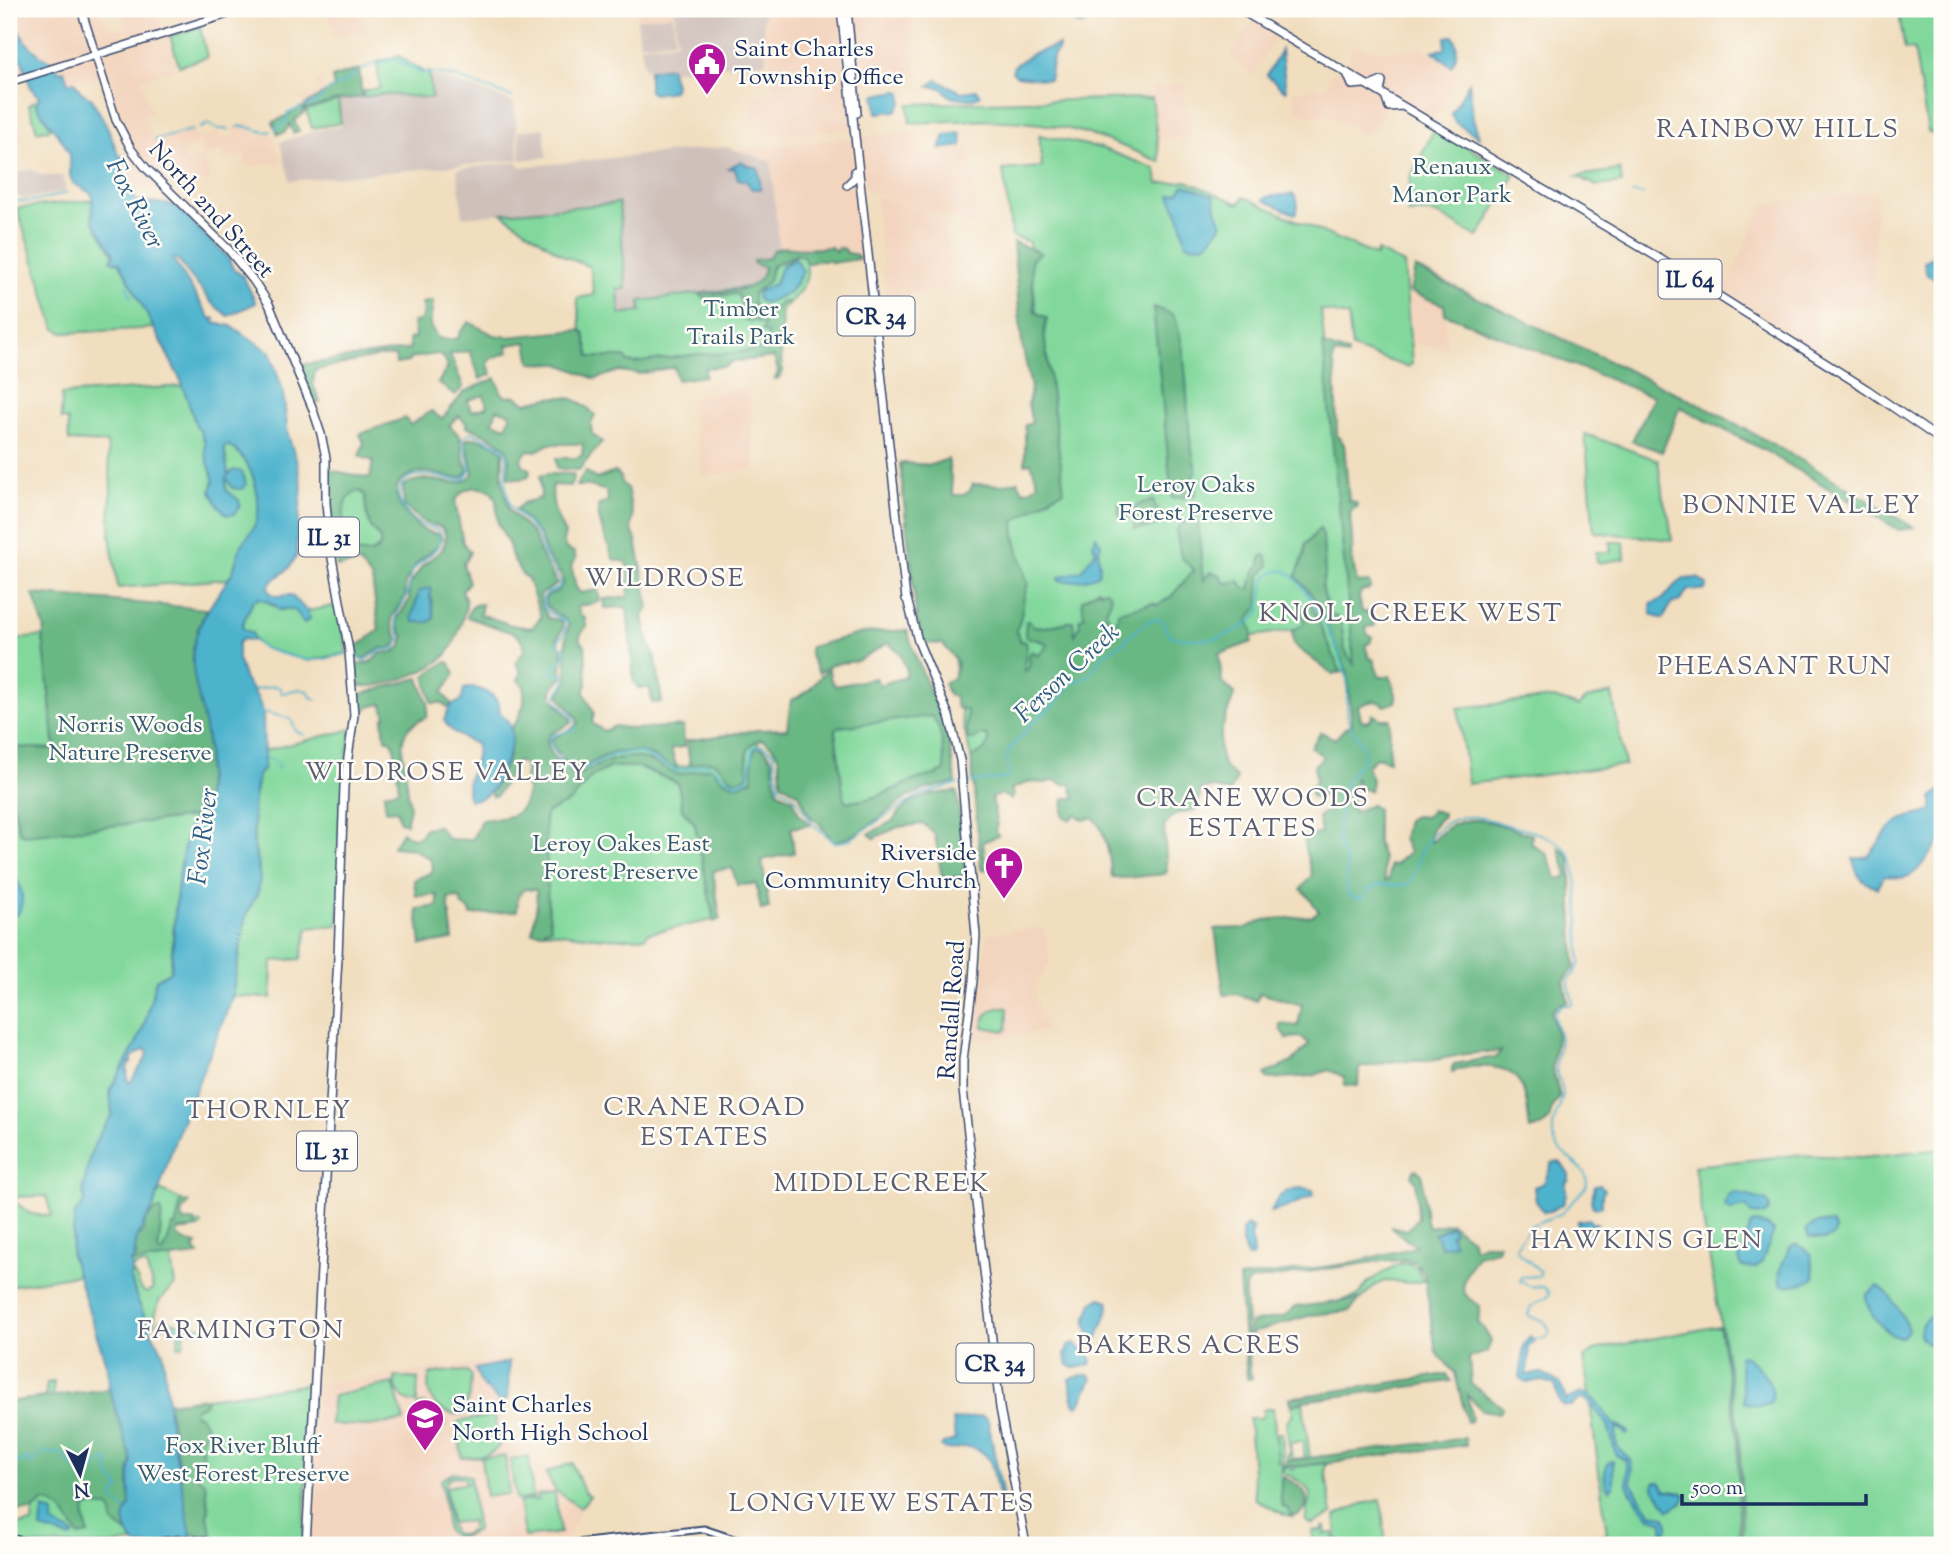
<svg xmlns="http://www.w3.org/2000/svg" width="1951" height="1554" font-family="'Sorts Mill Goudy',serif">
<rect width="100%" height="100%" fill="#fdfcf7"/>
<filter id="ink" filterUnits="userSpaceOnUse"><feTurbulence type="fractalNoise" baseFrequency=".0143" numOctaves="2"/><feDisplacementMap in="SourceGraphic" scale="14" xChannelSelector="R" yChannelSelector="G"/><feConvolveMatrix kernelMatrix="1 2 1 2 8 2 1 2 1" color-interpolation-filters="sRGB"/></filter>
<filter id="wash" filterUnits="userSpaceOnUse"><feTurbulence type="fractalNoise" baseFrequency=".00686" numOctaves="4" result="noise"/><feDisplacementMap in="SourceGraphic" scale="28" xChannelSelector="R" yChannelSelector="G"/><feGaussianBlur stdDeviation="1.57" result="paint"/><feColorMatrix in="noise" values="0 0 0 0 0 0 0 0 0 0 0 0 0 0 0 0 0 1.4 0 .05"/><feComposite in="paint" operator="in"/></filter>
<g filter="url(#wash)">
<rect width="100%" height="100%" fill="#f1debf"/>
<path fill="#f3d4be" d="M9 9H114L102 13 108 30 123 26 129 43 59 66 43 57 21 35Z
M120 9H157L176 68 142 79Z
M180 9H196L200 21 182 26 177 11Z
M330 9H362L365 26 371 31 334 36Z
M636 9H672L673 15 637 19Z
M764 9H840L853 129 755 138 750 96 773 93 768 53 765 52 763 25Z
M848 9H910L917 75 897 81 857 84Z
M1254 18 1279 32 1254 75 1230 57Z
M130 45 141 79 107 90 101 76 84 81 79 78 68 83 64 70 60 67Z
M1351 46 1377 51 1422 48 1460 72 1432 122 1348 71Z
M9 47 22 60 27 76 9 82Z
M1336 67 1392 101 1373 130 1365 136 1346 124 1328 116H1312L1295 111 1293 91 1324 88Z
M141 80 152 114 119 124 107 91Z
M320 81 324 92 318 100 304 105 301 97 318 91 315 83Z
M1184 83 1191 137 1157 141 1151 87Z
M9 96 23 140 9 144Z
M145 118 154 141 194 128 199 144 183 149 187 162 203 157 210 177 209 181 166 186 145 165 119 126Z
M251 122 256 137 272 132 282 162 247 167 240 146 241 155 225 160 222 151 204 157 199 139 220 132 222 139 236 136 234 128Z
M916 132 919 155 969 149 977 227 865 190 861 137Z
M854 138 860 188 738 150Z
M134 154 164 186 131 189 116 161Z
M771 161 860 190 868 257 795 262 781 270Z
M1877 191 1871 304 1814 311 1818 353 1724 294 1762 205Z
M875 195 945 219 952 287 886 297Z
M1410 292 1445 305 1447 348 1414 344Z
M749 387 755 469 703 476 691 398Z
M1044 928 1050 962 1036 985 1035 999 1046 1031 974 1040 983 986 987 934Z
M495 1361V1365L479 1367 484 1387 495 1399 502 1401 507 1449 534 1446 555 1490 580 1508 568 1538 504 1545H309L317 1384Z"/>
<path fill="#cfc0ba" d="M674 9H764L763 25 766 62 672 71 670 66 644 69 641 46 677 42Z
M673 15 675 40 640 44 637 19Z
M430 75 481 90 514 103 519 160 290 181 280 142 314 131 341 126 338 100 381 94 432 98Z
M544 128 547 157 521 160 518 131Z
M726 147 771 161 781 270 779 283 640 302 641 311 620 314 618 289 626 287 619 203 463 217 457 169 519 162 520 167Z
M31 169 43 176H63L66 191 25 199 13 195 9 186V176Z"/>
<path fill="#82d89c" stroke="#4e847d" stroke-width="2" fill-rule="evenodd" d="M1898 9H1942V138L1928 132 1914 49 1905 50Z
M200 27 207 57 179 66 170 36Z
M399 56 425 73 429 72 432 98 381 94 363 97V91L380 88 377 62Z
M1152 98 1160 162C1133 150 1106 139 1078 131 1023 117 966 120 910 123L908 104Z
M338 100 341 123 312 128 306 110Z
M34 101 51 128 47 131 45 129 37 131 29 105Z
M1435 128 1515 175 1478 237C1448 223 1445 209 1408 213L1410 178Z
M1039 135 1101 148 1156 169 1158 184 1187 181 1239 204 1244 197 1376 256 1377 251 1404 264 1412 364 1407 367 1352 348 1348 316 1321 310 1357 670 1339 673 1318 627 1193 644 1084 743 971 757 963 725 952 641 924 643 917 620 900 463 931 465 948 459 954 502 1054 489 1029 242 1012 236 1003 170 1042 167Z
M1620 170 1622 183 1597 186 1577 176Z
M92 200 111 251 114 254 111 259 114 263 119 262 156 328 63 333 55 328 17 208Z
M619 203 626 288 618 290 620 314 641 311 640 301 764 285 775 263 788 260 799 254 803 255C813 275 804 288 790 302L781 303 782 351 587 375 577 298 594 295 590 267 564 256 502 213ZM795 259 803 271 794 287 775 283 782 265Z
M183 386 197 428 200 430 205 443V453L214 480 211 491 224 512 228 492 225 486 228 475 224 447 227 445C252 457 266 501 254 527 251 535 243 542 240 550 235 560 235 572 228 579L118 588 110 536 111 485 107 443 69 441 68 420 61 419 62 394Z
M1585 434 1658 460 1663 499 1669 517 1672 540 1594 532Z
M356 490 362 492 365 496 366 513 381 542C376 556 361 556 350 550 344 531 336 503 356 490Z
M1610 542H1624L1625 559 1597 563 1596 552H1611Z
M260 598 282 610C301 605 295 614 305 623L310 619 307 611 339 605 347 653 308 661 263 648C254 642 253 634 243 629L242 625 253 601Z
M43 636 55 750 9 747V640Z
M1612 693 1625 765 1468 784 1458 708 1554 698 1579 706 1586 699Z
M936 713 941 729 950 782 917 792 903 799 845 838 832 725Z
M352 729 347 755 338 925 308 928 301 959 272 961 271 998 232 996 246 915 258 892 259 864 254 846 253 805 258 775 263 770 264 764 263 751Z
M758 730V789L689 795 714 920 648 933 645 937C610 941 578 935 544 931L538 763 562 759 580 768C598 759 617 748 638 751 657 755 670 772 690 765L687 741Z
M9 788 19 831 22 834 195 817C175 858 175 925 170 971L156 980 145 1023 135 1046 110 1090 112 1115 98 1136 83 1188 85 1201 75 1214 71 1255 78 1275 9 1286V1242L13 1241 9 1201ZM46 1196 52 1216 31 1214 15 1202V1197Z
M1002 1007 1008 1008 1007 1029 1005 1031 983 1027C984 1015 990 1009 1002 1007Z
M1942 1149V1545H1742L1740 1439 1694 1166 1795 1155 1862 1157Z
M160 1190 183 1201 179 1220 202 1223 200 1228 176 1231 171 1258 175 1285 159 1301 153 1325 148 1326 136 1296 130 1276 133 1273C139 1279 137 1288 146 1293L153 1289 146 1265H139L133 1268 130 1263 134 1258 137 1236Z
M1409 1263 1418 1268 1423 1281 1413 1283 1385 1281 1375 1285 1361 1299 1331 1303 1358 1296 1368 1282 1398 1264Z
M159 1320 202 1327 201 1332 185 1330 183 1346H178L179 1328 158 1325Z
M1719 1326 1738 1441 1739 1545H1523L1607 1534 1584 1357 1598 1349Z
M451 1371 468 1372 471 1376 470 1393 464 1414C439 1417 423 1397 430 1374Z
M395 1377 418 1379 417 1403C402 1402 394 1391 395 1377Z
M54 1382 52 1397 109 1389 132 1461 127 1533 133 1542 113 1545H9V1526L32 1523 33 1510 9 1512V1402L45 1397 47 1383Z
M393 1383 404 1421 368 1426 330 1424 333 1396Z
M312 1384 303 1545H227L213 1538 190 1534 168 1403Z
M1289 1400 1293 1405 1303 1402 1310 1459 1286 1461 1290 1449 1286 1424 1293 1413ZM1303 1441 1305 1458 1292 1459 1290 1443Z
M422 1404C435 1406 445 1413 444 1427L421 1430 417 1406Z
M1273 1408 1278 1464 1276 1434 1282 1433C1285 1453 1280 1472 1281 1490 1281 1499 1288 1508 1291 1517 1279 1515 1267 1504 1255 1499L1249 1418H1260L1263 1416V1410Z
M495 1416 499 1445C491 1459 476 1456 462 1458L457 1424 460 1421Z
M505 1456 509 1494 486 1496 481 1458Z
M529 1457 533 1498 516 1500 510 1459Z
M572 1463 584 1492 590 1496 580 1508 555 1490 546 1473Z
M1328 1463 1325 1467 1332 1514 1311 1525 1306 1521C1303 1505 1321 1494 1298 1481 1291 1477 1292 1475 1286 1475L1282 1468 1290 1466 1291 1470H1294V1467Z
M454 1472 470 1476 477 1531C465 1535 459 1542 447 1531L441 1480ZM454 1476 462 1477 468 1483 446 1487 451 1523 472 1521 471 1530 463 1535 454 1533C449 1526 443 1491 446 1483 448 1478 450 1478 454 1476Z
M555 1493 560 1533 524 1537 519 1502 537 1500V1495Z
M1381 1500 1386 1545H1338L1335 1516 1362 1504Z
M1325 1526 1326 1533 1322 1534 1334 1533 1335 1540 1314 1542 1312 1531 1322 1530V1527Z"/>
<path fill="#69b884" stroke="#427471" stroke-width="2" fill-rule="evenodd" d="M359 69 362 97 338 100 306 110 305 105C317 100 322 92 334 88L332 78Z
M303 107 305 112 294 121 299 131 293 133 290 124 285 132 278 134 273 122C285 118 291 111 303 107Z
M1013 242 1041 253 1033 258 1031 263 1035 312 1047 318 1044 333 1064 491 1054 495 1014 522 1015 537 1028 585C1020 600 1025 616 1016 630L1020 641 1026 642C1029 652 1022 661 1025 671L1029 667 1030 653 1033 651 1038 656 1048 645C1040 638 1033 641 1025 636L1026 621H1029L1034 626 1045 627 1073 621 1075 635 1080 625 1079 619 1084 617 1082 600 1098 589 1101 592 1105 590 1110 593 1111 600 1106 611 1111 623H1115L1118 618V612C1129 609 1141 606 1153 603L1157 605 1170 598 1194 570 1181 557 1176 530 1184 522 1196 517 1198 521 1203 581 1210 572 1221 575 1222 581 1226 583 1239 581 1246 589H1250L1254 573 1260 565 1261 556 1266 555 1269 566 1260 575 1258 607 1248 620 1252 629V642L1219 654 1222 683 1235 693C1227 713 1212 744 1224 766 1227 770 1233 775 1237 778L1230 792 1212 787 1201 790 1196 810C1182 812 1169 813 1164 828L1167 872 1164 874 1125 878 1112 877C1110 861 1106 828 1093 818L1083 820 1076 814 1070 820 1063 815 1064 798H1075L1070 783 1065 785 1054 780 1046 783 1029 782 1011 789 1014 795 1011 799 1001 794 992 798 997 825 995 829 998 836 983 842 986 870H981L971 757C980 755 988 748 989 739L983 734 974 740 967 739V710L957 708 954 696H949L944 683 953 678 958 663 943 644 924 643 917 620 900 463 931 465 948 459 953 495H963L970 491 973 484 1002 485 1018 481 1023 491 1030 490 1038 484 1031 463 1025 464V425L1032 423 1028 404 1031 388 1022 344Z
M785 247C800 250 816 249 831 247L836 252 838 248H843L847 253 857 255 859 259 832 263 830 261H816L807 264 803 256 797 254 772 266 769 281 753 294V304L761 310H774L781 302H790L781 311 782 346 771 347 781 350 782 371 779 378 775 379 778 371 774 357 731 362 726 366 705 368V376L677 380 674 367 639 374 619 371 595 379 560 364 531 363 527 342 507 345 509 352 490 359 488 365 492 374 480 379 470 351 450 354 463 387 455 395 438 383 448 367 445 359 438 354 411 358 408 362 396 364 395 356H380L315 370 313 384 320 403H313L299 365 410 349 409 339 415 338 413 322 420 321 424 311 422 303 433 301 430 326 438 338 448 340 458 338 460 332 469 322 494 335 508 337 580 330 584 332 590 357H625L628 362 634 363 698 354 735 353 769 347 766 345 768 334 762 331 764 324 757 323V320L752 322 744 320 739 312 742 304 737 294 703 298 700 294C722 291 761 295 764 267L754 264 753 260 769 258 773 250Z
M1415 268 1709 409 1796 457 1914 528 1899 530 1762 449 1680 407 1662 452 1632 441 1654 397 1445 314 1444 305 1410 292Z
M1153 307 1172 314C1187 334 1187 412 1190 439 1192 450 1194 461 1196 472L1193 474 1196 493 1191 497 1172 498Z
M1323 345 1348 353V356L1334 354 1333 363 1335 368 1337 436 1344 444 1349 502 1353 501 1357 504V507L1352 509 1350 515 1353 547 1351 553 1357 583 1368 582 1370 584V589L1361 591 1359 597 1362 612H1368L1375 626 1366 627 1367 634 1372 637 1370 643 1365 645 1369 658 1373 659 1379 676H1390L1396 694V702L1385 706C1373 697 1370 703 1358 706L1361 720 1365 722 1371 720 1372 714 1381 719H1390L1389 761 1377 757 1367 766 1372 780 1370 791 1359 788 1356 777 1351 803 1354 812 1371 805 1377 809V842L1383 858 1385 881 1389 879 1390 865H1395L1409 852 1403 839 1407 820 1414 816 1426 817 1431 810 1443 813V816C1435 822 1427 832 1431 842 1437 839 1441 832 1447 828 1474 810 1504 827 1532 835L1531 843 1547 854 1557 879 1563 878 1567 875 1559 848 1566 853 1570 860 1575 967 1564 981 1568 1002 1558 1004 1551 1013 1557 1036 1552 1067 1560 1097 1552 1107 1549 1120 1543 1126 1530 1130C1526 1100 1527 1070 1491 1067 1477 1066 1464 1066 1453 1072L1452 1067 1454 1064 1496 1057 1501 1051 1465 1054 1430 1061H1396L1359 1068 1358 1086 1345 1085 1344 1077 1329 1070 1312 1076 1267 1079 1265 1074 1292 1062 1309 1044C1303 1036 1296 1036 1287 1039L1280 1029V1024L1298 1026 1302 1005 1260 993 1256 1001 1237 994 1224 995 1215 929 1246 928 1264 920 1312 916 1319 911C1311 903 1312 898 1301 889L1312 875 1305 849 1304 838 1321 833 1318 817 1331 808 1325 794 1317 798 1312 797 1310 788 1316 781 1314 766 1324 757 1311 747 1321 732 1335 739 1345 728 1352 725 1347 671 1314 598 1296 576 1305 552V545L1320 528 1323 536 1325 574 1322 586 1329 614C1346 616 1341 636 1345 649 1347 655 1351 660 1354 664Z
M496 378 501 392 506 397 516 396 526 403C555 396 573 390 595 415L591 423 592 434 602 442 579 470 557 469 556 458H577L582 455 583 444H549L536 451 528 450 521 459 523 465 530 470 529 476 521 479 508 478C510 452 512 448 488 436 479 432 475 428 466 427V423L459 416 449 425 460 436 464 460 468 470 465 476C451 483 430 467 412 474 381 486 403 516 421 528 427 533 434 533 441 535L442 539 438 546 418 562 405 583V597L392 617V625L399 641 390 649 381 648 365 658H359L353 646 361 644 379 630 372 579 360 563 337 567 329 517V470L370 478 373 461 359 456 364 443 360 434 405 418 410 425 431 411 442 419 464 392ZM484 395 487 407 471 411 468 400ZM497 409 511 414 506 427 493 422ZM356 491 362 492 365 496C366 506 366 516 370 525 372 531 378 533 380 539 385 556 360 555 350 550 344 531 336 503 356 491Z
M474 438 490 442 498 446 503 452 502 480 509 510 533 534 542 557 557 584 540 595C540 604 543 610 548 618L559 620 563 623V628L557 639 563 652 561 670 563 677C556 685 550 687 552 698L571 719V723L549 735 547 740C549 755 564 774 580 774 606 762 624 750 653 762 662 766 669 771 678 775L707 768H713L721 779 738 786 753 779 752 759 755 748 760 747C778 755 771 775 778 792L793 799 798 812 810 825 791 828 794 853 762 860 769 908 761 910 756 884 737 885 732 868 713 871 720 919 714 922 695 824 682 809 678 783 638 767H611L592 776 571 801 547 813 545 820 548 907 551 928 545 929V932H532L537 904 536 890 524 889 518 896 517 911 471 915 470 910 462 906 460 898 448 899 453 940 421 945 417 909 438 906 437 895 416 896 414 880 432 872 433 867 430 859 413 849 393 847 402 832 412 838 420 836 425 828 438 826 448 839 472 840 481 820C505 818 525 819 528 789L525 786 526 766 520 762H517L497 795 492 797 490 793 494 789 509 756 511 728 517 721 524 704V686L518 680 521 673 516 662 524 651 523 642 516 634 467 617C469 609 473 603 482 604L480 614 511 625 532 628 541 617 528 579 521 573 512 557 509 545 498 523 496 500 491 491C475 485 465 486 455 501L463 543 470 552 463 565 469 582 462 591C464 596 467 602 466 606 462 621 456 646 444 657 428 672 378 691 357 685L354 665 371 662 381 653 394 652 401 647 404 637 397 625V619L409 600V586L423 565 442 550 446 539 445 533 441 527 425 523 404 506 403 486C428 468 460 496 473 473L466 441 467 439ZM430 589 434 618 429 622H415L412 618 419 591Z
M586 471 596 479 615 472 620 476 622 484 627 488 633 517 631 528 636 540 649 608 643 616 648 640 656 659 662 702 652 703 650 688H638L634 682 627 607 605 608 604 599 628 597 629 573 626 562 613 559C608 541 597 523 598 506L608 501 607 491 590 486H576Z
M547 474H573L574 477 570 486 553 485C550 503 557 518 565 534L563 541 566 549 574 552 576 559 571 565 576 587 580 593 598 590 600 601 597 603 578 606 580 615 585 618 586 627 580 636V641L585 645 587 684 584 692 594 713 592 723 604 731 615 726 634 729 683 726 684 747 671 749 677 769C669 767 664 762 657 758 645 751 628 750 614 753 599 755 588 769 573 769L554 748 551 739 573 728 578 723C577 712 563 705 559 695L568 681C565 667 564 639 569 625 563 612 549 617 544 599L548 595 558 591 563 583 562 577 547 556 539 534 516 510 523 503 541 498 540 476Z
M1153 500C1155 510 1162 512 1165 522L1146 528 1134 529V519L1119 515V503L1136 509 1137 505Z
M33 594 207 609 198 628 193 649 196 685 205 720 208 754 206 799 195 817 25 835 20 833 9 785V747L55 749 43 636 45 630Z
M1307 604H1311L1341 672 1332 674 1294 645 1292 631 1304 624 1302 611Z
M907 630 915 655 947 732 956 783C940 786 923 788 908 797 885 811 865 835 837 841L832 840 818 822 810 817 799 794 781 783C780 762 782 751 762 739 739 747 750 757 747 776 727 790 726 762 708 761 702 761 695 764 690 765L687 741 758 730 787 729 791 700C816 691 812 681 829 669L830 678 835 686 875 678 879 685 905 677 907 671 900 653 888 643 857 661 833 664 819 673 810 656V647L863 633ZM932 716C943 729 943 753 945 770 938 776 928 776 918 779 892 789 877 800 847 802L844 799 835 730 838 727Z
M446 662H449L455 674 442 693 452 704 449 708 442 703H432L425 676Z
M419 678 428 703 427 717C412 723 404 729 402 746L410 808 406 824 400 822 397 810 386 811 384 793 399 790C397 774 397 758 393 742L385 738 383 719 386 716 382 704 368 707 363 713 359 712 361 694Z
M957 791 965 873 962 876 942 878 935 835 924 824 898 827 874 838 869 834 894 820 898 813 914 800 933 794Z
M1415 1169 1422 1174 1426 1222 1429 1227 1451 1223 1472 1240 1473 1247H1480L1483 1244H1499L1497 1250 1477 1255C1471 1267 1454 1287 1470 1299 1473 1302 1477 1303 1480 1306L1478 1324 1483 1327 1491 1341 1487 1352 1469 1358 1471 1384 1502 1407V1410L1498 1413 1482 1410 1467 1395 1472 1419 1470 1422H1467L1455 1373 1436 1352 1424 1273 1416 1263 1407 1260 1380 1261 1249 1281 1245 1287V1295L1250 1372 1252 1378 1247 1379 1239 1278 1345 1264 1415 1247 1416 1245 1408 1241 1390 1226 1408 1230 1418 1218 1416 1182 1412 1175ZM1449 1226 1454 1231 1443 1247H1441L1435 1234Z
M181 1200 189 1203 182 1211 183 1221H194L197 1227 189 1230H178L177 1235 183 1241 197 1244 194 1249 199 1255 130 1263 137 1257C133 1250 136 1235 144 1231 143 1222 149 1214 156 1210H161C163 1217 159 1242 158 1251L162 1253 164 1251 173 1226 176 1225Z
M1361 1299 1349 1311 1312 1315 1254 1332 1250 1337V1323L1283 1317 1295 1307Z
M1447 1374 1451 1381 1303 1401 1293 1405 1289 1398Z
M109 1389 132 1461 129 1473 130 1506C123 1514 124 1523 127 1533L113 1523 112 1513 108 1507 88 1506C81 1514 86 1525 89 1534L79 1536C69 1522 62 1502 43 1502L33 1510 9 1512V1402Z
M206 1398 204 1404 195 1409V1415H200L207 1427 201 1442 204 1466 198 1478 205 1482 209 1511 207 1513 213 1538 190 1534 168 1403Z
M1465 1438 1466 1445 1294 1467 1293 1465 1283 1466 1286 1461Z
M1284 1477C1297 1485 1309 1488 1306 1506L1300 1514 1291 1517 1289 1509 1283 1507C1279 1499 1280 1485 1284 1477Z"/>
<path fill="#4eb3cd" stroke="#347196" stroke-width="2" fill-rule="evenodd" d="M1061 9 1087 12V23L1080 25 1066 17 1056 15V10Z
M9 10C13 16 15 24 18 30 25 43 42 60 55 62L58 71 64 70 68 83 74 81 81 92 91 98 107 126 119 156H127L119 163C125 177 130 188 136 201L174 205 228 257 233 269 243 276 256 303 228 316 211 302 177 259H173L210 318 216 319 213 320 214 323 231 326 270 352 283 391 288 435 297 462 302 487 297 536V555L289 568 270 583 268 588 270 593 277 596 291 595 307 611 310 619 303 623C297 610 294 607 279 610L274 604 260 598 253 601 242 625 243 629 252 633 254 641 243 639 238 643V659L245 680 257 697 263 712 264 764 263 770 258 775 253 805 254 846 260 878 258 892 246 915 231 1001 174 1143 154 1206 137 1236 134 1258 130 1263 133 1268 130 1276 136 1296 150 1330 163 1352 170 1424 193 1545H136C126 1532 119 1520 130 1506L129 1473 132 1461 109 1389 108 1370 71 1255 75 1214 85 1201 83 1188 91 1153 98 1136 112 1115 110 1090 135 1046 145 1023 156 980 171 971C175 924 175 874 189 829 192 818 204 807 206 797 208 785 207 771 208 760 210 724 187 676 194 644 200 617 216 598 231 575 236 568 236 555 241 546 248 535 257 527 258 513 260 489 250 456 227 445L224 447 228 475 234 470 242 472 246 484 242 489 232 488 226 477V490L239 500 240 506 234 514 227 515 217 504 211 491 214 480 205 453V443L200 430 197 428 181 381 127 276 119 262 111 261 114 254 93 221 92 194 73 183 70 176V155L64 143 38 108 36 103 39 97 31 88 22 61 9 47ZM145 1049 148 1052C144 1066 136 1070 131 1082L128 1083 127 1069 129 1063 132 1062V1057Z
M1453 36C1459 43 1457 60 1451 66L1433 51 1445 49 1446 37Z
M1059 45V49L1053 57 1049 80 1017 76 1012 72 1014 66 1032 54Z
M1281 50 1286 91H1285L1267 75Z
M670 67 675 85 673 91 653 94 649 91V70Z
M937 80 961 92 977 90 980 96 971 99 951 97 942 88 929 86Z
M1469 83 1473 118 1479 137 1456 123 1451 114Z
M898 91 902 93V103L896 111 877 113 875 95Z
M961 133 962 146 940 149 945 135Z
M742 161 746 165 758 168 761 189H752L746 181 738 179 735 169 728 168Z
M1186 185 1214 196C1215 208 1217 212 1222 224 1211 240 1208 250 1186 244L1180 218 1170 195 1179 192 1183 186Z
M1293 194C1298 198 1299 207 1296 213L1294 214 1263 200 1266 197Z
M1934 256 1940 260 1942 272 1937 279 1927 275 1924 262Z
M795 259 803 271 790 292 766 303 760 302 757 297 758 292 776 283C782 262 778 269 795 259Z
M1096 536 1101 544 1098 553 1100 567 1099 574C1089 580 1069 583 1059 580V577L1081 571 1096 551 1093 545Z
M1698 578 1707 585 1705 590H1688L1680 601 1672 603 1663 619 1652 615 1651 604 1663 599 1673 587 1684 579Z
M430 588 432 590 430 596 434 618 429 622H414L412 618 419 591Z
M472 687C487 691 500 696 500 713 504 718 508 720 510 726 515 738 509 753 505 763 497 780 492 801 469 800 461 780 480 763 476 744 464 738 452 735 444 720L450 706 461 701 464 689Z
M1942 789V839C1931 849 1921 873 1906 877 1897 880 1891 874 1883 877L1877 888C1861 882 1856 875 1853 859L1868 856C1879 845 1885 829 1899 821 1909 815 1922 816 1932 810V798Z
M11 874C23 884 25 901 18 914L9 918V898L13 895 9 874Z
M1560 1162 1569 1173V1180L1566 1183V1195L1563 1204 1550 1211 1544 1212 1536 1201 1534 1187 1544 1183 1552 1163Z
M1600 1185 1605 1190 1602 1195V1205L1597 1208 1593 1207 1591 1201 1595 1186Z
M1304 1188 1313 1190 1314 1195 1285 1208 1271 1212C1278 1195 1283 1188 1304 1188Z
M1734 1192 1767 1201 1770 1207C1766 1220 1762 1214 1751 1214L1746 1207 1731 1210 1726 1208 1725 1205 1729 1195Z
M1589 1219 1591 1223H1597L1596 1225 1589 1227 1581 1241 1576 1242 1577 1221Z
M1820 1222 1832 1224 1836 1230 1833 1236 1824 1240 1809 1237 1806 1229Z
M1756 1223 1768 1226 1774 1231 1762 1262 1755 1268 1742 1267 1739 1259 1751 1224Z
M1247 1225 1253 1229 1251 1235 1253 1255 1250 1258 1247 1257 1242 1243V1231Z
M1451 1226 1454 1231 1450 1235 1454 1244 1441 1247 1435 1234Z
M1796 1244 1811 1253 1814 1278C1806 1284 1791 1286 1781 1285 1776 1271 1785 1259 1791 1246Z
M1878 1286C1889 1291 1905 1317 1908 1330L1903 1337C1887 1339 1866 1311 1866 1295Z
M1101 1298 1108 1301 1109 1307 1097 1340C1081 1329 1085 1320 1092 1303Z
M1942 1313V1344H1927L1920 1337C1919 1323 1928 1314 1942 1313Z
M1530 1336 1534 1341 1528 1347 1529 1358 1526 1375 1542 1373 1561 1384 1566 1400 1581 1393 1590 1395 1614 1424 1628 1431 1629 1433 1626 1435 1621 1429 1616 1428C1614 1450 1620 1448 1632 1462L1631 1483 1642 1501 1651 1513 1664 1516C1674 1529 1663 1534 1657 1545H1653L1663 1531V1522L1648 1516 1630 1491 1627 1484V1461L1616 1455 1608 1425 1586 1399H1581L1571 1406H1565L1560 1402 1555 1385 1540 1380 1527 1383 1520 1378 1524 1345Z
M1075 1344 1089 1354 1092 1361 1090 1365 1074 1368 1068 1365 1065 1354 1069 1345Z
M1741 1355C1756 1361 1780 1387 1770 1403L1760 1406 1744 1402 1739 1356Z
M509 1362 508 1396 506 1400 500 1402 481 1384 475 1369Z
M1085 1375H1090L1092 1379 1080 1404 1077 1406 1074 1403 1069 1379Z
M982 1416 988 1420 1003 1498 1001 1503C991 1484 1000 1452 969 1447 959 1446 951 1453 941 1447L944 1443 955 1440 953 1420Z
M1613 1461V1487L1610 1490C1602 1485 1604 1469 1609 1462Z
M1655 1482H1660L1665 1490 1683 1493 1685 1496 1682 1502 1669 1510 1654 1488Z
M43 1509 53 1513V1523C60 1529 69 1529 74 1535L71 1538 41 1529Z"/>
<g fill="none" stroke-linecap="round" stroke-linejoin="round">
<path stroke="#4eb3cd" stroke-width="2" d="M362 70 371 65 394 59 422 73H434L458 78 512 97
M306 106 319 101 325 93 358 73
M238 127C250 123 258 135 271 131
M200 128 208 124 217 129H229
M276 129 288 119 287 114 302 107
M154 140 192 130
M1632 194H1643
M9 199C26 206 49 197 66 193
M126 284 132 298
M254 641C262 649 269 650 279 653 312 663 314 662 347 654
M353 655 365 661 381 650 395 649 401 638C400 633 396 627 396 623 394 612 403 606 406 597 410 588 407 580 413 571 423 556 444 552 440 532 434 527 427 528 420 524 415 521 408 514 404 509 400 504 398 495 400 489 408 462 449 484 465 479L470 470 463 438 471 432 503 447 507 458 505 481 510 505 536 533 544 555 560 581 559 588 547 593 543 598C545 619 555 612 567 623L564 634 558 641 560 646 565 649V658L554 665 552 673 554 675 560 673 565 677C566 687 556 690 556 700L572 715 576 726 574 729 551 736 549 741 560 761 572 770 579 771 590 766 613 755 628 753H640L678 771 708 764C722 773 721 778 739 783L749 778 753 748 762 745 773 752 779 787 794 796 813 824 835 843 849 840 919 795 958 784
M253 690 274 686 281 688V693H283L298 689 308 691 311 697 317 700
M263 712 291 719 296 731 304 735
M262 755 278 764V769
M964 783 1007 778 1009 771 1006 761 1009 750 1035 721 1057 702 1071 684 1089 675 1103 655 1124 642 1133 632 1149 621 1157 619 1162 620 1168 634 1174 637C1185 638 1197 640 1208 639 1222 639 1256 624 1260 610 1264 597 1260 583 1271 573L1284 570C1305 578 1341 652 1346 674 1350 690 1344 706 1349 722 1352 734 1365 742 1364 756 1362 766 1349 771 1346 782 1341 801 1336 826 1339 846 1340 853 1347 857 1347 865 1347 876 1344 884 1349 896L1362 899 1370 889 1378 885H1407C1417 876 1417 863 1422 851 1425 843 1435 832 1442 826 1463 811 1482 817 1504 824 1524 830 1553 834 1567 851 1581 867 1579 940 1580 963 1568 989 1565 970 1573 1002L1570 1005H1561L1554 1013C1554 1021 1557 1026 1559 1034 1561 1044 1557 1055 1556 1066 1556 1075 1562 1084 1563 1093 1563 1106 1549 1120 1554 1140 1559 1158 1593 1167 1586 1187L1562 1213 1530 1226 1516 1247 1518 1252 1540 1271V1276L1521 1277 1520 1281 1529 1286 1544 1287 1549 1293 1548 1296 1531 1307 1528 1314 1531 1317 1544 1321 1549 1329V1335L1545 1338 1532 1339
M159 1325 200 1330
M9 1442 13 1448 9 1452
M9 1461 13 1459 22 1463 27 1457 30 1463 33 1464 43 1451C61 1459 58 1444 72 1467H76L81 1460H85L90 1469 94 1471 99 1464 108 1459 109 1475 120 1488 114 1494 113 1499 126 1510"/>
</g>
</g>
<g filter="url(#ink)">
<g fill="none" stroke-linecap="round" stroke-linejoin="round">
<g stroke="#3b496d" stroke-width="9">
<path id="secondary" d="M9 1538 45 1545
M134 1545C161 1542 191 1533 217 1545
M558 1545 704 1529 752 1545"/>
</g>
<g stroke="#3b496d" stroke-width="10">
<path id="primary" d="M81 9 116 120 131 149 146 168 228 249 253 280 269 304 312 407 321 434 326 458V503L330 547 349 651 354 715 344 786 338 957 306 1545
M841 9 906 599
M847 9 857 113
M1239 9 1657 257 1868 390 1942 441
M1347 73 1352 85 1364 84
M9 82 244 9
M1370 86 1382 81 1380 92
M1385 95 1389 107 1402 106
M847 185 855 177V171
M906 595 918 641 949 716 960 760 976 935 973 981 963 1060V1090L1000 1408 1026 1545"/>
</g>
<use href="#secondary" stroke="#fff" stroke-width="5"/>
<use href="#primary" stroke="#fff" stroke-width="7"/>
</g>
</g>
<defs>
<g id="civic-pin" transform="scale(2.0125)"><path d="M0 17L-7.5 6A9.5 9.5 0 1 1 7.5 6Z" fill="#b5179e" stroke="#fdfcf7"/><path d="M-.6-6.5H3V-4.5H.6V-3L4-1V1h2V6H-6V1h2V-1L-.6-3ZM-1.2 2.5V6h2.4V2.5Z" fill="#fff"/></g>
<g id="church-pin" transform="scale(2.0125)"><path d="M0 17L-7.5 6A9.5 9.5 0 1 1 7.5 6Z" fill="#b5179e" stroke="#fdfcf7"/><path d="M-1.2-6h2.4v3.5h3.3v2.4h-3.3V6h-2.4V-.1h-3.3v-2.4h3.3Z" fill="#fff"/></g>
<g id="school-pin" transform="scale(2.0125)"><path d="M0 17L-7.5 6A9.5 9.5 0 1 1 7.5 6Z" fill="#b5179e" stroke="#fdfcf7"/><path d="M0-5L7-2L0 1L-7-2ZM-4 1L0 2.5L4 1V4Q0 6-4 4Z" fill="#fff"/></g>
</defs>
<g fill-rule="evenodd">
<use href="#civic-pin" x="707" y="62"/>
<use href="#church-pin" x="1004" y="866"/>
<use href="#school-pin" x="425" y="1418"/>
</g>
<g text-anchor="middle" stroke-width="5" stroke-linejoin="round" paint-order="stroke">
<g fill="#fdfcf7" stroke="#5f6c8c" stroke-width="2">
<rect x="1658.5" y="259.5" width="63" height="39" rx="5"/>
<rect x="837.5" y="296.5" width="77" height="39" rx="5"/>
<rect x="299" y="517.5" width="60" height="39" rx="5"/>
<rect x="297" y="1131.5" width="60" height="39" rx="5"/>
<rect x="956.5" y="1343.5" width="77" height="39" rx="5"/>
</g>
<g font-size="23" font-weight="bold" fill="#1b2f5e">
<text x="1690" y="287">IL 64</text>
<text x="876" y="324">CR 34</text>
<text x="329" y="545">IL 31</text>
<text x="327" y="1159">IL 31</text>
<text x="995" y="1371">CR 34</text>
</g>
<g font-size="24" fill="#1b2f5e" stroke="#fdfcf7" text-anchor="start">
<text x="734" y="56">Saint Charles<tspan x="734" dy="28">Township Office</tspan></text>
<text x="977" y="860" text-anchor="end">Riverside<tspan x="977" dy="28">Community Church</tspan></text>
<text x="452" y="1412">Saint Charles<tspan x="452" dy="28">North High School</tspan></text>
</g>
<g font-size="24" fill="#35596e" stroke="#fdfcf7">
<text x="1452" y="174">Renaux<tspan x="1452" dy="28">Manor Park</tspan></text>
<text x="741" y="316">Timber<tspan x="741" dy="28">Trails Park</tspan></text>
<text x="1196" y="492">Leroy Oaks<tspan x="1196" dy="28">Forest Preserve</tspan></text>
<text x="130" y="732">Norris Woods<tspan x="130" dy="28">Nature Preserve</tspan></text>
<text x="621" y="851">Leroy Oakes East<tspan x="621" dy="28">Forest Preserve</tspan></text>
<text x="243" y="1453">Fox River Bluff<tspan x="243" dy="28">West Forest Preserve</tspan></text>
</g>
<g font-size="24" fill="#1b2f5e" stroke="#fdfcf7">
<text transform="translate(212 209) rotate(48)" y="8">North 2nd Street</text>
<text transform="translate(951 1010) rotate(-86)" y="8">Randall Road</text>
</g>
<g font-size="26" letter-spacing="2" fill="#5b5c6f" stroke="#fdfcf7">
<text x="1778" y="137">RAINBOW HILLS</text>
<text x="1802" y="513">BONNIE VALLEY</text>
<text x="665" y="586">WILDROSE</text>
<text x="1411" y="621">KNOLL CREEK WEST</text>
<text x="1775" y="674">PHEASANT RUN</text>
<text x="447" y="780">WILDROSE VALLEY</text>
<text x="1253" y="806">CRANE WOODS<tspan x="1253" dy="30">ESTATES</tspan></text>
<text x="705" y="1115">CRANE ROAD<tspan x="705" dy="30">ESTATES</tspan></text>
<text x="269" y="1118">THORNLEY</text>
<text x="882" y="1191">MIDDLECREEK</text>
<text x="1647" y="1248">HAWKINS GLEN</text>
<text x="241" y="1338">FARMINGTON</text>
<text x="1189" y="1353">BAKERS ACRES</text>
<text x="882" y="1511">LONGVIEW ESTATES</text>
</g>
<g font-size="26" font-style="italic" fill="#2d5d85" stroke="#fdfcf7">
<text transform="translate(136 203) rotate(63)" y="9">Fox River</text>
<text transform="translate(1066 672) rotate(-43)" y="9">Ferson Creek</text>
<text transform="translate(202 836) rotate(-83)" y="9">Fox River</text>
</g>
</g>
<rect width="1951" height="1554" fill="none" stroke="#fdfcf7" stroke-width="35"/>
<g transform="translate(80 1474) rotate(174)" stroke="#fdfcf7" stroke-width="5" paint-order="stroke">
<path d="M0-5L12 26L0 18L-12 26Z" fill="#1b2f5e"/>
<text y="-10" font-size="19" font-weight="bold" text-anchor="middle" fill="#1b2f5e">N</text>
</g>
<path d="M1682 1494v10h184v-10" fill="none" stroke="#1b2f5e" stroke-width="3.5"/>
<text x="1692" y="1494" font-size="21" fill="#1b2f5e" stroke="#fdfcf7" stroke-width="5" paint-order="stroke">500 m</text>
</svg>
